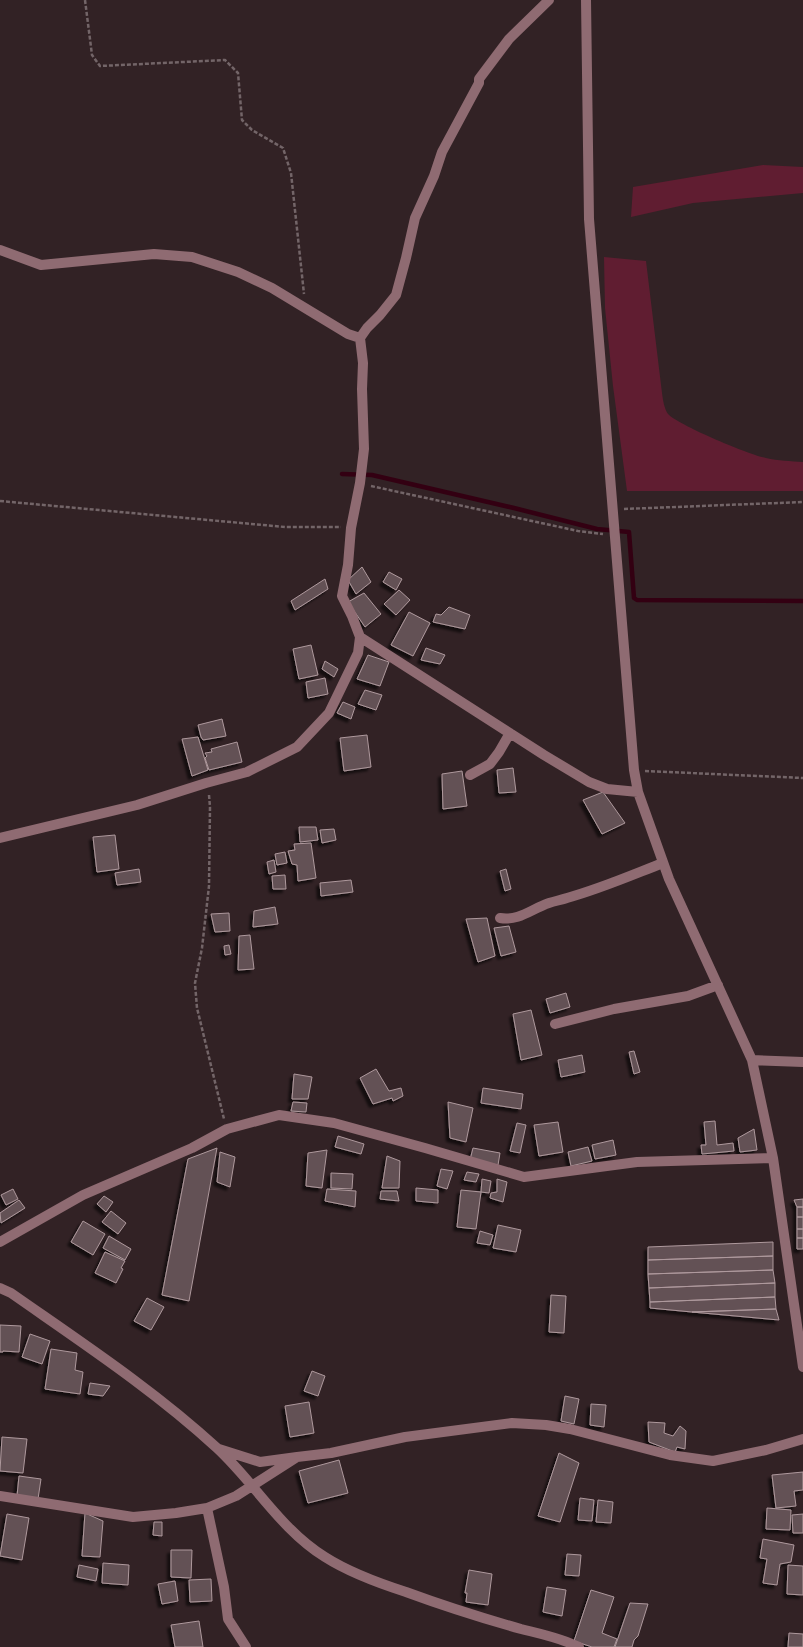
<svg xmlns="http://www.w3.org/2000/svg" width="803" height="1647" font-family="Montserrat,sans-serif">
<defs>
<filter id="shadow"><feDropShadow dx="-3.5" dy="3.5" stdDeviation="1" flood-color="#0009"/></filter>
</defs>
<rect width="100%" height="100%" fill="#322225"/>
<path fill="#601d31" d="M763 165 803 167V193L693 203 631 217 633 187Z
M604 257 646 261 662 393C663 400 664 408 668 414 678 425 750 455 766 458 778 461 791 461 803 462V491H627L613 386 605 308Z"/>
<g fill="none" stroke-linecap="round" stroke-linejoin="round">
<path stroke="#330012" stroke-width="4.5" d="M342 474 372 475 514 508 597 529 629 532 634 598 637 600 803 601"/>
</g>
<path fill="#645155" stroke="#ae999d" filter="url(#shadow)" d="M362 567 371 582 356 594 348 580Z
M389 572 402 579 396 590 383 582Z
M325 579 328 589 295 610 291 601Z
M399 590 410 600 396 615 384 604Z
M364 593 381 614 365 627 348 602Z
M449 607 470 615 465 629 433 622 436 614 441 615Z
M409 612 430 623 413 656 391 645Z
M311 645 318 675 299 679 293 649Z
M426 648 445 655 440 664 421 660Z
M368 655 389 662 380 686 357 679Z
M325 661 338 669 334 677 322 669Z
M325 678 328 694 308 698 306 682Z
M365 690 382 695 376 710 358 704Z
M343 702 355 707 351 719 337 713Z
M222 719 226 736 203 740 201 737 198 725Z
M367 735 371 767 344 771 340 738Z
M198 737 208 770 192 776 182 739Z
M237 742 242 762 209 770 205 758 207 756 205 753 212 752 211 749Z
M513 768 516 792 499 793 497 770Z
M462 771 467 806 443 809 442 774Z
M603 792 625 823 602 834 583 800Z
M299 827H316L318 840 300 842Z
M334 829 336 840 322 843 320 830Z
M115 835 119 869 97 872 93 837Z
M311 843 316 878 298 881 297 865 292 864 288 851 295 850 294 844Z
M285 852 287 863 277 865 275 854Z
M274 860 276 872 269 874 267 862Z
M139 869 141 882 117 885 115 873Z
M506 869 511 889 505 891 500 871Z
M285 875 286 889H273L272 876Z
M351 880 353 892 321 896 320 883Z
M275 907 278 924 253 927 254 911Z
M229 913 230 931 215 932 211 914Z
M487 918 495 956 478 962 466 919Z
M509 926 516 952 501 956 494 928Z
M250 935 254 969 238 970 239 936Z
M229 945 231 954 225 955 224 946Z
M566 993 570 1007 550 1013 546 999Z
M531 1010 542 1055 521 1060 513 1014Z
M634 1051 640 1072 634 1074 629 1052Z
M582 1055 585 1072 561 1077 558 1060Z
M376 1069 389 1091 401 1088 403 1096 393 1101 392 1098 373 1104 360 1078Z
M294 1074 312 1077 308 1099H292Z
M483 1088 523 1094 521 1109 481 1103Z
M293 1102 307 1103 306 1112 291 1111Z
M448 1102 473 1108 466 1142 450 1138Z
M715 1121 717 1145 733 1143 734 1151 702 1154 701 1145H706L704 1122Z
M558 1122 563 1152 539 1156 534 1125Z
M517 1123 526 1125 520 1153 510 1151Z
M754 1129 757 1150 740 1152 738 1138Z
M338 1136 364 1144 361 1154 335 1147Z
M613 1140 616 1155 595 1159 592 1145Z
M588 1147 592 1161 571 1166 568 1152Z
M217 1148 189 1301 162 1295 188 1159Z
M473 1148 500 1153 498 1165 470 1160Z
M327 1150 322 1188 306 1186 308 1153Z
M220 1152 235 1157 230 1187 217 1182Z
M387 1156 400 1161 399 1188H382Z
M441 1169 453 1171 447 1189 437 1186Z
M467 1172 479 1174 476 1182 464 1180Z
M331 1173 353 1174 352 1189 331 1188Z
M482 1179 491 1181 489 1193 481 1192Z
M497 1179 507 1182 503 1202 490 1198 491 1193 497 1192Z
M416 1188 438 1190V1203L416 1201Z
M13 1189 18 1199 6 1205 1 1195Z
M327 1189 356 1191 355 1207 325 1201Z
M461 1190 481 1192 476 1229 457 1227Z
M381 1191H397L399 1201 380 1199Z
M104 1196 113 1202 106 1212 97 1204Z
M803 1199V1207H797L794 1200Z
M19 1200 25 1208 1 1223 0 1213Z
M797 1207H803V1217H797Z
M111 1211 126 1223 118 1234 102 1222Z
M797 1217H803V1229H797Z
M83 1221 105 1234 93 1255 71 1242Z
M498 1225 521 1230 516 1252 493 1248Z
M797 1229H803V1238H797Z
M480 1231 493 1235 490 1245 477 1243Z
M109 1236 131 1249 125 1260 103 1248Z
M797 1238H803V1249H797Z
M773 1242V1256L648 1260V1247Z
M105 1252 125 1261 121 1268 123 1269 116 1283 95 1273Z
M773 1256V1270L648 1274V1260Z
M773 1270 775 1283 649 1288 648 1274Z
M775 1283V1297L650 1302 649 1288Z
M551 1295 566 1296 564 1333 549 1332Z
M775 1297 776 1309 692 1312 650 1308V1302Z
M147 1298 164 1307 151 1330 134 1321Z
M776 1309 779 1320 692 1312Z
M0 1325 21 1326 19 1352 3 1351V1352H0Z
M30 1334 50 1341 42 1364 22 1357Z
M51 1349 77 1353 75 1370 83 1372 80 1394 45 1389Z
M312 1371 325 1376 318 1396 304 1391Z
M90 1383 110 1386 103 1396 88 1394Z
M565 1396 579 1399 574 1424 561 1421Z
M309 1402 314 1433 290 1437 285 1406Z
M591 1404 606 1405 604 1427 590 1425Z
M648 1422 665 1423 664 1433 673 1436 680 1426 686 1431 685 1449 677 1447 675 1452 649 1442Z
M2 1437 27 1439 23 1473 0 1471Z
M559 1453 579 1463 560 1522 538 1516Z
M339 1460 348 1493 308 1503 299 1471Z
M803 1472V1490L794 1491 796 1506 776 1508 772 1475Z
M19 1476 41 1479 38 1499 17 1496Z
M580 1498 594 1500 592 1521 578 1520Z
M598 1500 613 1502 611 1523 596 1522Z
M767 1508 791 1510 790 1530 766 1529Z
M85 1513 103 1521 100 1557 82 1556Z
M7 1514 29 1518 22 1560 0 1556Z
M803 1514V1533H793L792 1515Z
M154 1522H162V1536L153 1535Z
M763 1539 794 1545 791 1562 780 1564 777 1585 763 1583 767 1559 760 1558Z
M171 1550H192L191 1578 171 1577Z
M567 1554 581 1555 579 1576 565 1575Z
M103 1563 129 1565 128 1585 102 1583Z
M79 1565 98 1569 96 1581 77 1577Z
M788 1565 803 1566V1595L787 1594Z
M469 1570 492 1574 488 1605 466 1602 467 1593H465Z
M211 1579 212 1601 190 1602 189 1580Z
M175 1581 178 1601 162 1604 158 1584Z
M547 1587 566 1590 562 1616 543 1612Z
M591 1590 614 1597 602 1633 617 1639 614 1647H592L574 1641Z
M630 1603 648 1604 638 1636 634 1640 632 1647H615Z
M199 1621 203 1647H175L171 1625Z
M789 1633 803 1634V1647H788Z"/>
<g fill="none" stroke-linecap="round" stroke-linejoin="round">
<path stroke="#736568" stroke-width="2.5" stroke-dasharray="4 2" stroke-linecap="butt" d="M85 0 92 55 100 66 225 60 238 73 242 120 252 130 283 148 291 173 304 294
M371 486 578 531 603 534
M0 501 285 527H341
M624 509 803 502
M645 771 803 778
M209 795 210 807 209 886 202 948 195 983 197 1008 224 1119"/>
<path stroke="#8f6b72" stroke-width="10" d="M586 0 589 219 634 770 638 792 669 879 752 1060 773 1158 803 1367
M0 250 41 265 154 254 192 257 238 272 272 288 348 334 360 338
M360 637 544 755 589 782 607 789 638 792
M470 775 490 764 499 752 510 733
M0 838 137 805 206 783 247 772 297 747 329 713 358 653 360 637 352 616 342 596 348 565 351 528 360 483 364 449 362 389 363 363 360 338 367 328 380 315 396 295 406 258 415 218 434 176 442 152 479 83V79L509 39 549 0
M500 918C520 921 531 909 549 903 555 901 561 900 567 898 600 889 632 875 663 863
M555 1024 614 1009 688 996 718 985
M752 1060 803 1062
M0 1242 83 1195 192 1148 227 1129 279 1115 334 1123 425 1148 524 1177 637 1162 773 1158
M0 1288 11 1293C81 1342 154 1390 217 1448 254 1482 281 1530 325 1557 350 1573 378 1583 406 1592 444 1606 482 1618 521 1629 541 1634 561 1638 579 1647
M297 1457 331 1453 405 1437 512 1423 546 1425 570 1429 670 1455 713 1461 766 1450 803 1439
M0 1496 133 1517 176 1513 207 1508 236 1496 297 1457 260 1462 219 1449
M207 1508 224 1587 228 1619 246 1647"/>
</g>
</svg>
